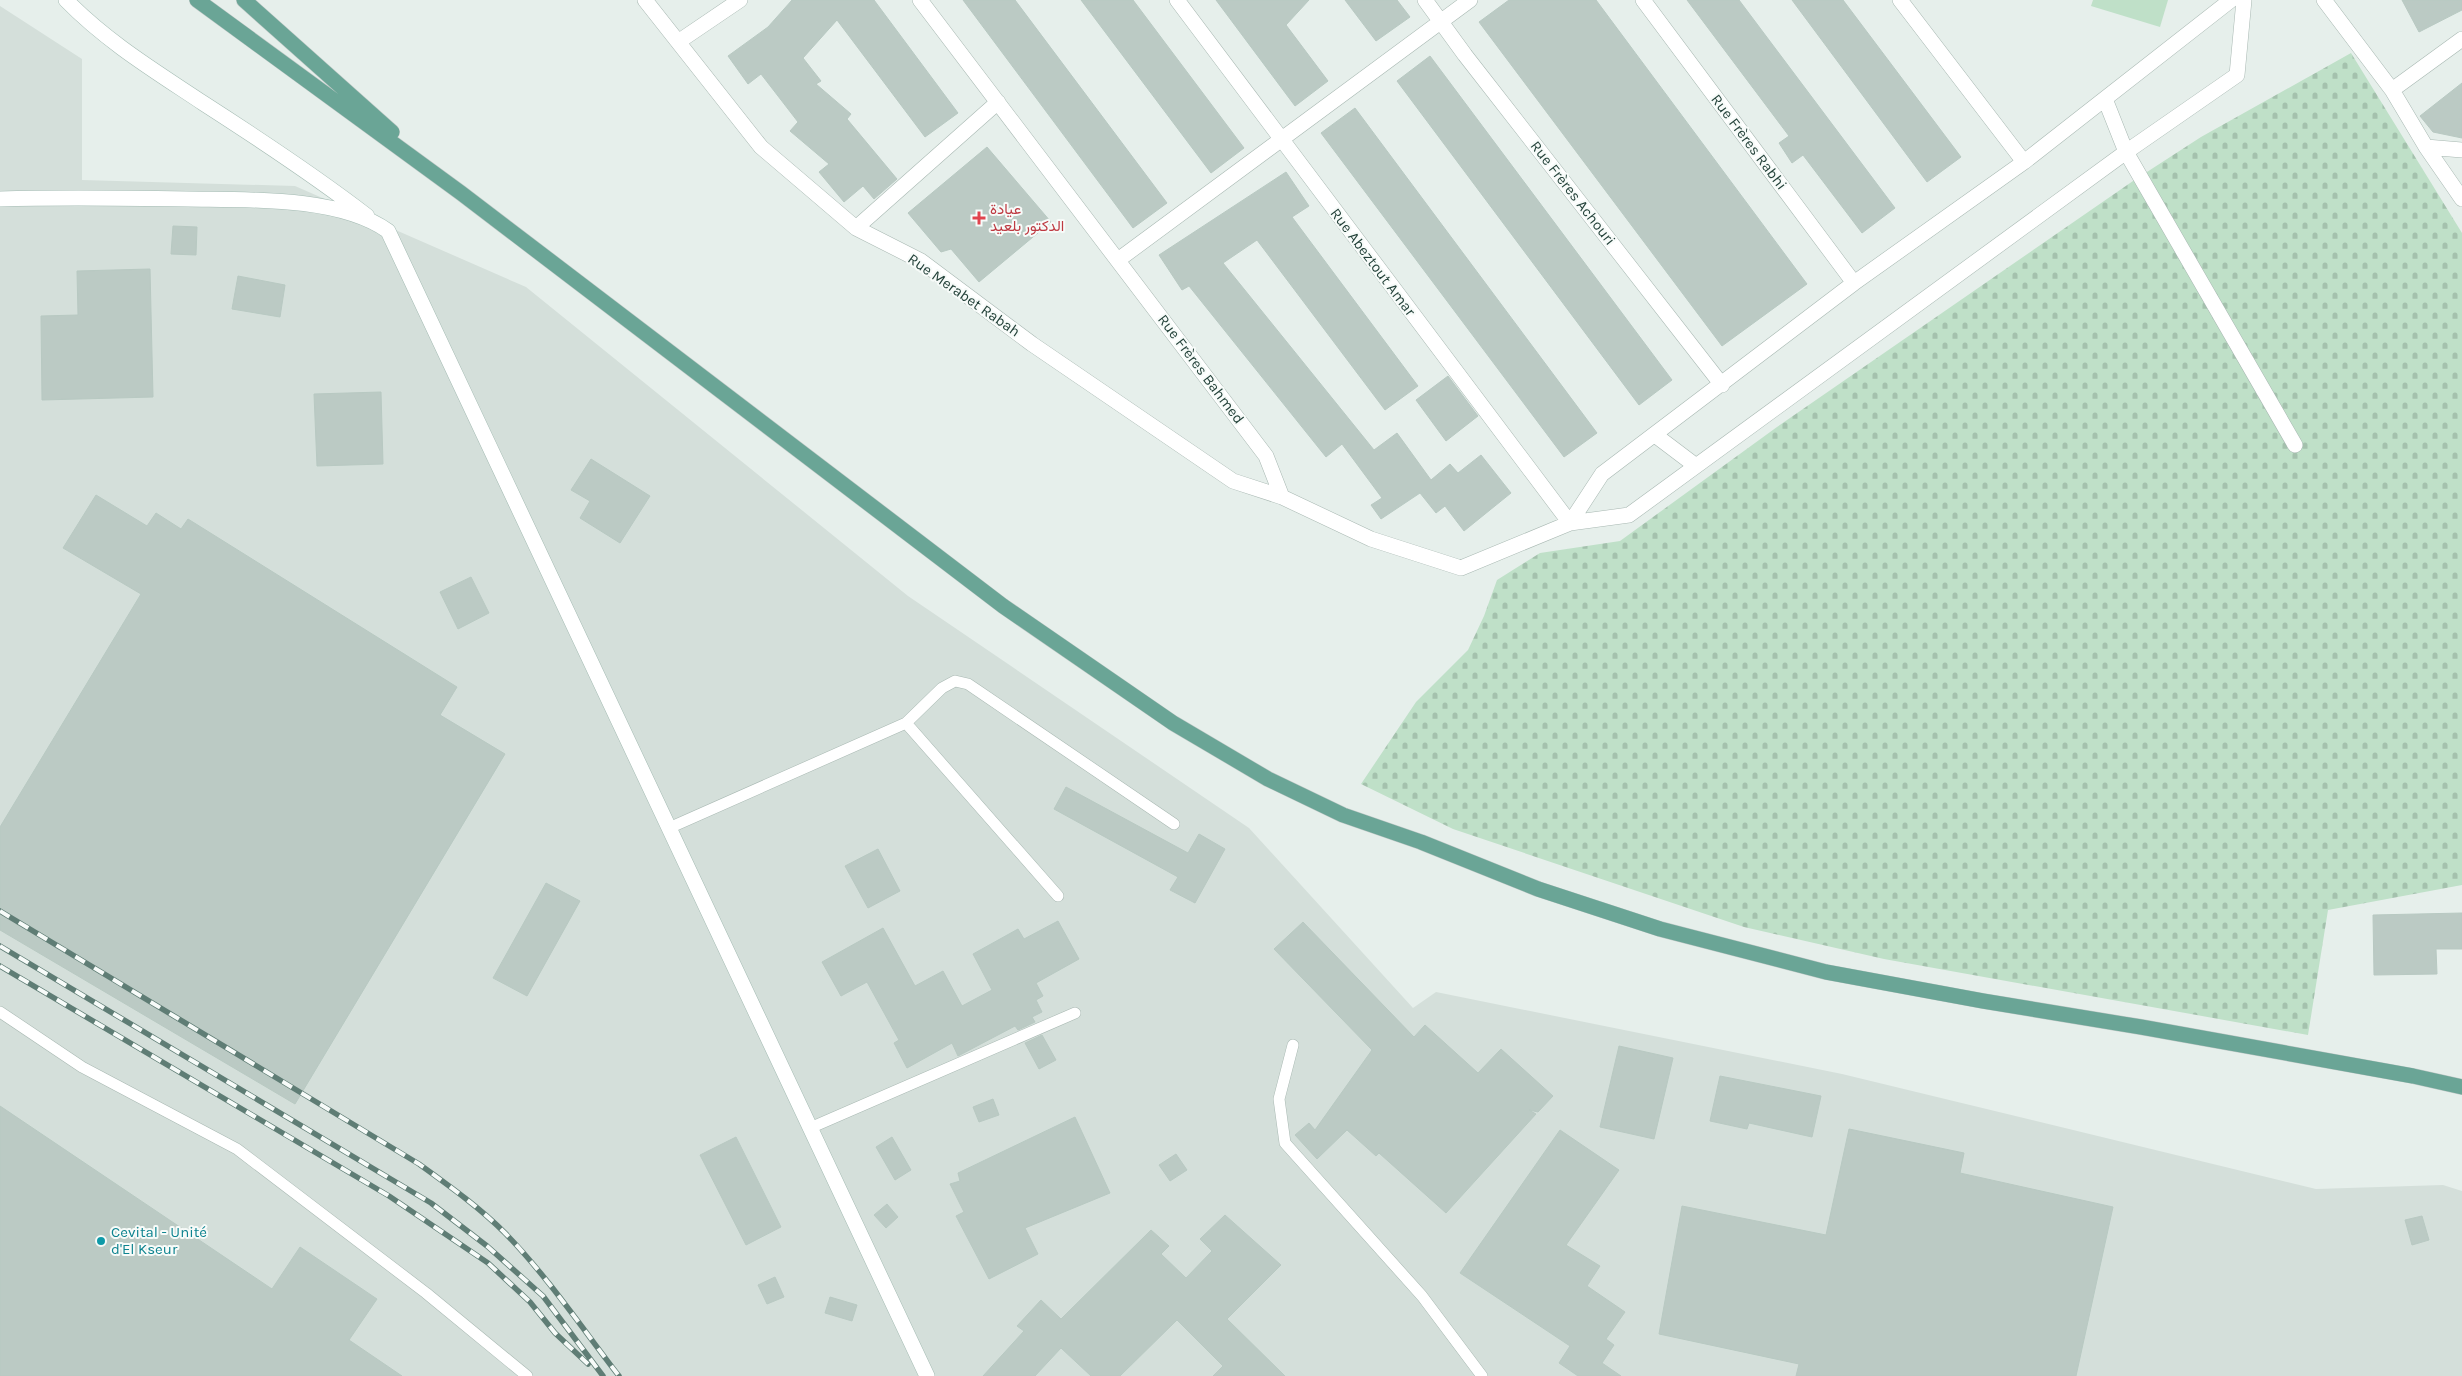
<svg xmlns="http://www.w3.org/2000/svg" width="2462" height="1376" font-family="Karla,Vazirmatn,sans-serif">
<defs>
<pattern id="cemetery-stones" width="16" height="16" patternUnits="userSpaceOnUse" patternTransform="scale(1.25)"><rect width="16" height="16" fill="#bfe0c8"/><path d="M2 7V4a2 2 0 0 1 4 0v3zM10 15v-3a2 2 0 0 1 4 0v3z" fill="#a4c1ad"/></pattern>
</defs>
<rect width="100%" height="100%" fill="#e6efeb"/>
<path fill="#d4dfda" d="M0 6 82 59V180L295 186 526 287 908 596 1249 828 1413 1008 1436 992 1842 1074 2316 1189 2443 1185 2462 1191V1376H0Z"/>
<path fill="url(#cemetery-stones)" d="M2351 53 2462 233V885L2328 910 2308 1035 1884 959 1744 927 1453 829 1361 784 1416 702 1468 650 1484 616 1497 580 1540 553 1620 541 1777 427 2133 181 2201 137Z"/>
<path fill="#bfe0c8" d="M2093 0H2168L2160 27 2091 6Z"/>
<path fill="#bbcac4" stroke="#b8c9c2" d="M792 0H874L958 113 925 137 837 20 803 58 821 81 816 84 851 114 847 119 897 179 874 199 863 186 844 202 819 172 829 164 790 131 798 122 761 74 748 84 728 56 768 27Z
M963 0H1015L1167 203 1133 228Z
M1081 0H1133L1244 148 1211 173Z
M1216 0H1309L1286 25 1328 81 1295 106Z
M1345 0H1397L1410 17 1376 41Z
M1509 0H1596L1807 284 1722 346 1479 22Z
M1687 0H1739L1895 208 1862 233 1803 155 1792 163 1779 143 1789 136Z
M1792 0H1843L1961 157 1927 182Z
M2402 0H2462V10L2419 32Z
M1430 56 1672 380 1639 405 1397 81Z
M2462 83V138L2433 132 2420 116Z
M1355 108 1597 433 1564 457 1321 133Z
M987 147 1051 222 979 282 951 249 941 252 908 213Z
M1286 172 1309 206 1292 217 1418 386 1385 410 1257 240 1223 263 1374 450 1397 433 1431 480 1450 464 1458 473 1481 455 1511 493 1464 531 1445 506 1436 513 1420 493 1381 519 1371 505 1382 498 1342 444 1326 457 1189 286 1182 290 1159 255Z
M173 226 197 227 196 255 171 254Z
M150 269 153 397 42 400 41 316 78 315 77 271Z
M238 276 285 285 280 317 232 309Z
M1448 376 1478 416 1446 441 1416 400Z
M381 392 383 464 317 466 314 394Z
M591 459 650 496 620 543 580 518 590 501 571 490Z
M96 495 147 526 156 513 181 529 188 519 457 687 440 715 505 754 295 1104 0 930V827L141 594 63 548Z
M471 577 489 613 458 629 440 592Z
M1066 787 1188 853 1199 834 1225 849 1195 903 1170 890 1178 877 1054 809Z
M878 849 900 891 868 908 845 866Z
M546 883 580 901 527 996 493 978Z
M2462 913V949H2436L2437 974 2374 975 2373 915Z
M1058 921 1079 959 1036 983 1043 996 1036 1000 1042 1012 1032 1017 1035 1022 1018 1030 1015 1026 958 1056 952 1043 907 1068 894 1043 899 1040 867 982 841 996 822 962 883 928 915 986 943 971 962 1006 992 990 973 954 1018 929 1024 939Z
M1303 922 1414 1037 1425 1025 1478 1073 1501 1049 1553 1096 1538 1112 1529 1110 1536 1114 1446 1213 1379 1153 1376 1156 1347 1130 1317 1159 1295 1135 1309 1123 1315 1130 1372 1050 1274 949Z
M1042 1035 1056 1060 1039 1069 1025 1043Z
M1619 1046 1673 1058 1654 1139 1600 1127Z
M1720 1076 1821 1096 1812 1137 1749 1123 1747 1129 1710 1121Z
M993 1099 999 1115 979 1122 973 1107Z
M0 1106 272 1289 300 1247 377 1299 349 1340 402 1376H0Z
M1075 1117 1110 1193 1025 1228 1038 1254 989 1279 956 1216 964 1212 950 1184 960 1181 958 1173Z
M1849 1129 1964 1153 1960 1173 2113 1207 2076 1376H1796L1799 1364 1659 1334 1682 1206 1826 1235Z
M1560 1130 1619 1170 1566 1245 1600 1266 1587 1286 1625 1312 1606 1339 1614 1345 1602 1363 1621 1376H1578L1559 1363 1570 1346 1460 1273Z
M736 1137 781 1227 746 1245 700 1155Z
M892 1137 911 1170 895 1180 876 1147Z
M1176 1154 1187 1170 1170 1181 1159 1165Z
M887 1204 898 1217 886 1228 874 1215Z
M1225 1215 1281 1265 1227 1319 1285 1376H1213L1223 1366 1177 1320 1120 1376H1091L1061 1348 1035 1376H983L1024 1331 1017 1326 1041 1300 1061 1319 1151 1230 1169 1246 1161 1254 1186 1278 1212 1251 1200 1239Z
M2422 1216 2429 1240 2412 1245 2405 1220Z
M775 1277 784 1297 767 1304 758 1285Z
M830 1297 857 1305 852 1321 825 1313Z"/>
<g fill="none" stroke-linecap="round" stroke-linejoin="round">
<g stroke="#a8b8b2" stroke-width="12">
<path id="service" d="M906 723 1058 896
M669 828 906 723 942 688 955 681 968 684 1174 824
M0 1012 82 1067 237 1149 426 1293 527 1376
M1293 1045 1279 1099 1285 1143 1422 1296 1482 1376
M810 1128 1075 1013"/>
</g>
<g stroke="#a8b8b2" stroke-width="16">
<path id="minor" d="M645 0 761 147 856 228 921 261 1032 344 1233 481 1282 497
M920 0 1266 456 1282 497 1371 539 1461 568 1570 523 1629 515 2126 152 2237 75 2244 0
M1177 0 1570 523
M1425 0 1465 55 1722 385
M1643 0 1854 283
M1900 0 2024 162
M2324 0 2392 90 2426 147 2462 199
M678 42 740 0
M2392 90 2462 39
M2105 99 2126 152 2295 445
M2426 147 2462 150
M856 228 998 102
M1118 260 1470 0
M1655 435 1696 466
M1570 523 1602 474 1854 283 2024 162 2231 0"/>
</g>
<g stroke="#a4bbb3" stroke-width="16">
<path id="secondary" d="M66 0C107 42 155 71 203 103 259 139 314 175 367 216
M0 199C63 197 125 198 187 199 246 200 339 196 388 231L927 1376"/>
</g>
<g stroke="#c2cac8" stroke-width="16">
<path id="primary" d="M197 0 461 193 1003 606 1173 723 1268 779 1343 815 1421 842 1538 889 1660 929 1826 972 1983 1001 2141 1027 2413 1076 2462 1087
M244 0 392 132"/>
</g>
<use href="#service" stroke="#fff" stroke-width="11"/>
<use href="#minor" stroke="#fff" stroke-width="15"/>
<use href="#secondary" stroke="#fff" stroke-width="15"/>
<use href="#primary" stroke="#6aa596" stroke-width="15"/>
<g stroke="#5f7d75" stroke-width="5.5">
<path id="rail" d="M0 911 419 1164C448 1185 479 1207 505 1233 547 1276 582 1328 619 1376
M0 946 431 1203 487 1246 543 1296 603 1376
M0 966 389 1196 488 1263 530 1302 555 1333 588 1364"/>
</g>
<use href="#rail" stroke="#f7fbf9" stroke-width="4" stroke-dasharray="11" stroke-linecap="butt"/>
</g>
<path fill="#e0444e" stroke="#f7fbf9" stroke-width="2" d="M976.5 210.5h5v5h5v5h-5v5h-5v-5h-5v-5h5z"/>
<circle fill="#0f9aa8" stroke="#f7fbf9" stroke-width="2" cx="101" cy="1241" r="5"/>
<g text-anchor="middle" stroke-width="4" stroke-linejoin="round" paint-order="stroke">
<g font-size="15" fill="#24423a" stroke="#f7fbf9">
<text transform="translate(1749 142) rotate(53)" y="5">Rue Frères Rabhi</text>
<text transform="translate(1573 193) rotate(52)" y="5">Rue Frères Achouri</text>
<text transform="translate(1373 262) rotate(53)" y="5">Rue Abeztout Amar</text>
<text transform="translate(964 295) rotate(35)" y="5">Rue Merabet Rabah</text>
<text transform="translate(1201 369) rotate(53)" y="5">Rue Frères Bahmed</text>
</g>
<g font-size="15" fill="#be3a42" stroke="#f7fbf9" text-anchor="start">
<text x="990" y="214">عيادة<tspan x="990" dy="17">الدكتور بلعيد</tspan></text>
</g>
<g font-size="15" fill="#0d838f" stroke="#f7fbf9" text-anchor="start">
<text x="111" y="1237">Cevital - Unité<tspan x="111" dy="17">d'El Kseur</tspan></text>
</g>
</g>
</svg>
